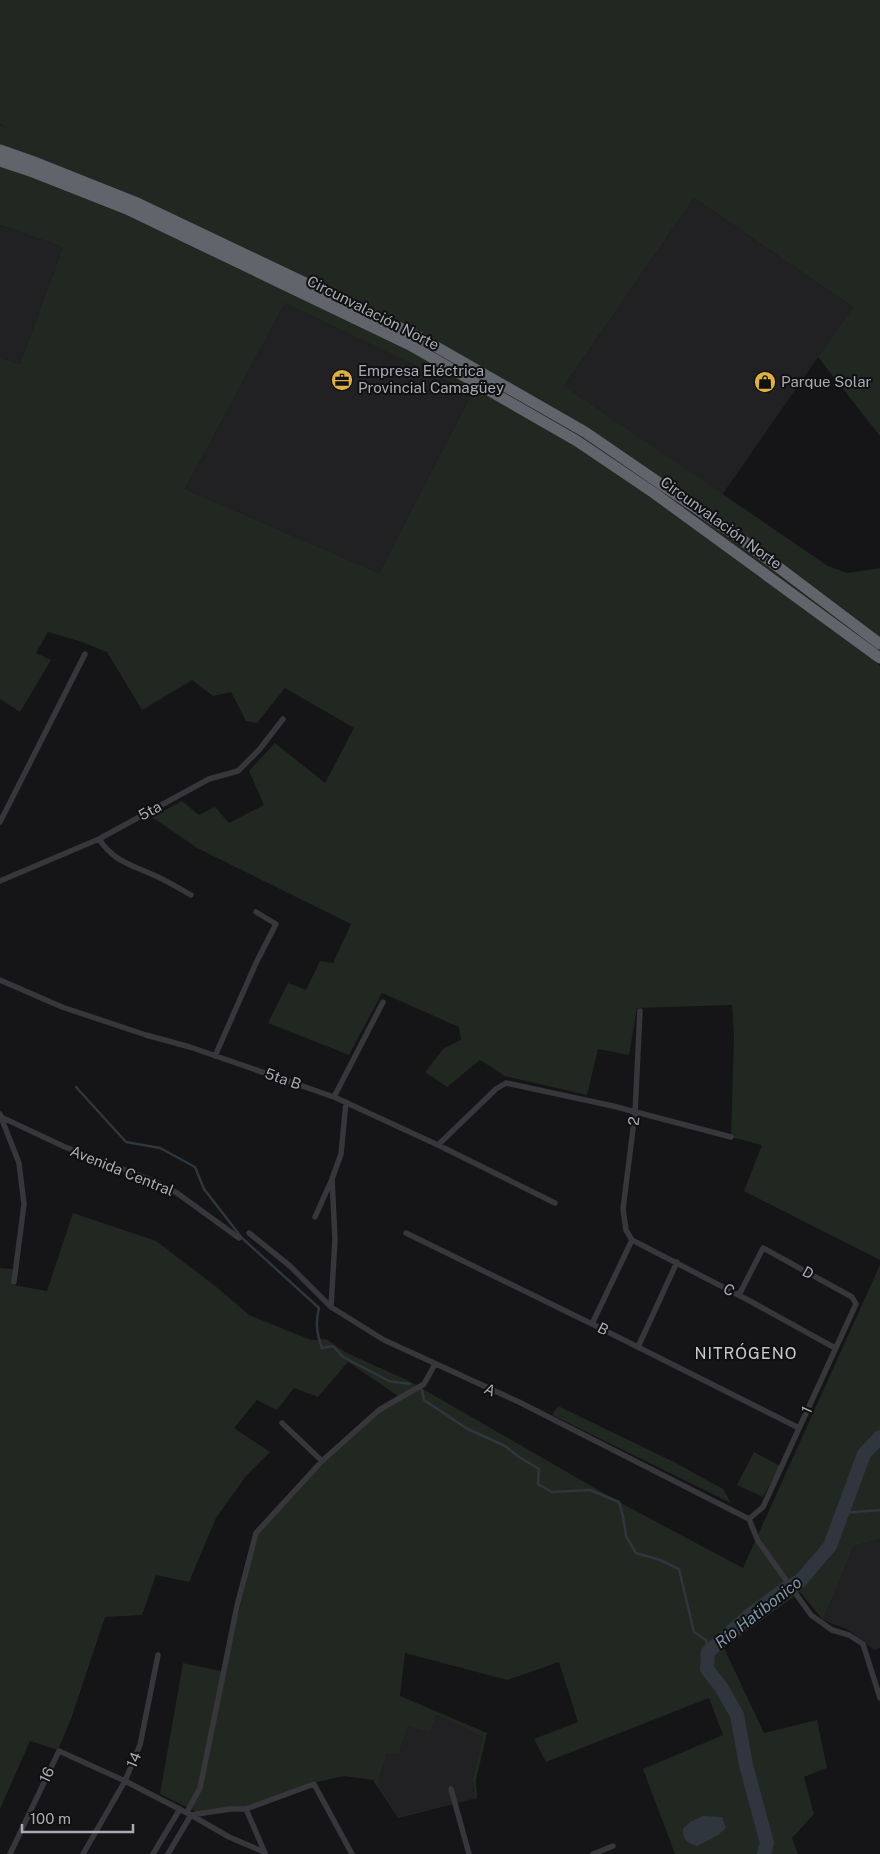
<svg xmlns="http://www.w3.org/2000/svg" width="880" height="1854" font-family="'Public Sans',sans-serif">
<rect width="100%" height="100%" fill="#151416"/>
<path fill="#212123" d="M694 198 853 307 722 495 564 386Z
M0 225 63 247 20 364 0 358Z
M285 303 472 393 379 573 185 489Z
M880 1539V1648L874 1650 849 1630 823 1620 854 1546Z
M436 1715 483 1737 472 1780 475 1798 398 1816 378 1783 387 1753H399L408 1726Z"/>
<path fill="#212822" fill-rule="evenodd" d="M0 0H880V436L818 357 853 307 694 198 564 386 828 566 847 573 880 568V651L873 659 880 666V1260L744 1191 762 1145 731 1137 734 1036 732 1005 637 1008 629 1055 598 1049 587 1095 505 1076 480 1060 447 1087 425 1072 444 1048 461 1040 459 1027 382 993 349 1055 268 1023 288 983 306 990 320 961 333 963 351 924 197 848 152 817 182 801 199 815 215 807 229 823 264 805 249 771 275 743 325 783 354 728 285 688 257 723 246 721 231 692 213 696 192 680 142 710 107 652 82 642 48 632 36 653 51 660 20 712 0 699V358L20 364 63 247 0 225V125L8 128 0 124ZM285 303 472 393 379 573 185 489Z
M73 1213 156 1241 219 1289 249 1315 311 1340 326 1339 347 1353 409 1381 619 1502 743 1568 880 1265V1539L854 1546 823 1620 800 1592 724 1648 764 1733 817 1720 827 1768 804 1777 814 1814 792 1838 798 1854H675L643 1769 723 1735 709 1698 546 1762 534 1739 578 1722 559 1662 507 1680 405 1653 400 1696 487 1733 476 1780 477 1798 398 1818 373 1780 344 1776 308 1784 251 1808 199 1813 160 1794 183 1663 225 1672 256 1536 322 1461 398 1396 348 1362 318 1397 294 1388 277 1410 257 1400 234 1428 270 1452 246 1476 216 1518 189 1582 156 1575 142 1615 105 1617 71 1719 58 1750 30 1741 0 1809V1268L13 1269V1285L47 1291ZM436 1715 483 1737 472 1780 475 1798 398 1816 378 1783 387 1753H399L408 1726 430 1732Z
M558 1406 674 1462 723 1489 731 1503 552 1415Z
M754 1452 780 1466 763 1497 737 1485Z"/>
<path fill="#2f363d" d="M703 1816 722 1817 726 1828 718 1835 697 1846C687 1843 683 1840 683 1829L690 1822Z"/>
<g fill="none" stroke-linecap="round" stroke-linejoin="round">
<path stroke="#2f363d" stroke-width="2.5" d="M76 1087 126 1142 160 1148 195 1167 204 1189 242 1238 319 1308C315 1323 317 1334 322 1348L333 1346 343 1357 389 1381 410 1384
M422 1390 424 1400 466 1428 505 1446 519 1457 539 1469 538 1484 552 1492 590 1490 619 1502 623 1516 626 1536 636 1553 660 1560 679 1569 694 1632 706 1640 708 1652
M842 1513 880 1510"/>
<path stroke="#2f363d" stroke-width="14" d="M764 1854 767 1843 746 1765 737 1715 721 1687 707 1669 708 1652 750 1615 788 1587 800 1581 830 1546 864 1454 880 1437"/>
<path stroke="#36363b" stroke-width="5.5" d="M0 822 85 654
M99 839C113 860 128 864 149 873 164 879 177 887 191 895
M0 881 99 839 209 779 238 771 259 750 283 719
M0 980 62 1007 146 1035 190 1047 334 1097 438 1145 555 1203
M640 1011 635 1113 623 1209 626 1230 632 1240 750 1301 835 1348
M215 1056 256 963 276 924 256 912
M334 1097 383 1002
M0 1114 1 1117 65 1147 154 1181 177 1193 239 1238
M1 1117 19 1163 24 1204 14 1282
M438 1145 496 1089 506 1083 613 1106 731 1137
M315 1217 332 1179 341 1154 346 1102
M249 1233 290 1266 331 1307 384 1340 519 1402 749 1519
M406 1233 592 1324 799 1428
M739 1295 763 1248 852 1297 856 1304 763 1507 749 1519
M331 1307 335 1239 332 1179
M592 1324 632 1240
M638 1347 677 1262
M282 1423 322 1461
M749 1519 758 1541 811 1615 832 1630 849 1635 863 1644 880 1698
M451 1789 469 1854
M246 1809 265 1853
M187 1812 200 1788 237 1606 256 1533 322 1461 379 1410 424 1384 435 1364
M191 1815 230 1809H246L314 1784 352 1854
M10 1854 59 1751 125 1781 191 1815 229 1837 264 1852
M83 1854 125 1781 140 1745 158 1655
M153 1854 180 1809
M168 1854 191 1815
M593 1854 613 1846"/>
<path stroke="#62646b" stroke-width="11" d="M0 150 37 163 135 202 419 337 585 432 741 539 880 644
M0 161 30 171 129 210 410 345 577 441 654 493 880 658"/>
</g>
<defs>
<g id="office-disc" transform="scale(1.125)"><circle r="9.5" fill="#deb045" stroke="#101011"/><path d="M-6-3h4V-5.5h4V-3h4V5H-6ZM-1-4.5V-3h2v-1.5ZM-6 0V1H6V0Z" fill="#111"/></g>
<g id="shop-disc" transform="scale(1.125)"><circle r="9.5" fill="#deb045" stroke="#101011"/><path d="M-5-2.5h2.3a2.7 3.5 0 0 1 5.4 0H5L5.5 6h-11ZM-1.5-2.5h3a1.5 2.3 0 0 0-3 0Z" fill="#111"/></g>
</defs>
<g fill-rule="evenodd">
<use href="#office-disc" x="342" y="380"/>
<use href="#shop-disc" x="765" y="382"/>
</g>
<g text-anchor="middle" stroke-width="4" stroke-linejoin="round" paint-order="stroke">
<g font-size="15" fill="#a8abb5" stroke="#101011">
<text transform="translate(373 313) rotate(27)" y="5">Circunvalación Norte</text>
<text transform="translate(721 523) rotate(36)" y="5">Circunvalación Norte</text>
<text transform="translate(150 811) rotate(-29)" y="5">5ta</text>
<text transform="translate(283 1079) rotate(19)" y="5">5ta B</text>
<text transform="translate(634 1121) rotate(-84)" y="5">2</text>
<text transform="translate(122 1171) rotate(22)" y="5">Avenida Central</text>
<text transform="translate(808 1273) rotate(29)" y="5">D</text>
<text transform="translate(729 1290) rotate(28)" y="5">C</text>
<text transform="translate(603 1329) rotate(27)" y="5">B</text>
<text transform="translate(490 1390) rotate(24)" y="5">A</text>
<text transform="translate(807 1410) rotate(-66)" y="5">1</text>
<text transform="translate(134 1760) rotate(-67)" y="5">14</text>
<text transform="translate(47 1775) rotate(-65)" y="5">16</text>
</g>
<g font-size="15" fill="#a8abb5" stroke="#101011" text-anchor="start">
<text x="358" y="376">Empresa Eléctrica<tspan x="358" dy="17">Provincial Camagüey</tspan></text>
<text x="781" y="387">Parque Solar</text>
</g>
<g font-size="16" letter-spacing="1" fill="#c8cad1" stroke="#101011">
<text x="746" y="1359">NITRÓGENO</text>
</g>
<g font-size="16" font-style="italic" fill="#8297ac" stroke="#101011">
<text transform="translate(758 1612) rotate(-38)" y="6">Río Hatibonico</text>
</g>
</g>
<path d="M22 1824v8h111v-8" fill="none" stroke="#a8abb5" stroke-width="2.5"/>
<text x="30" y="1824" font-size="15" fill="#a8abb5" stroke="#101011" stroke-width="4" paint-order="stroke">100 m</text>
</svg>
